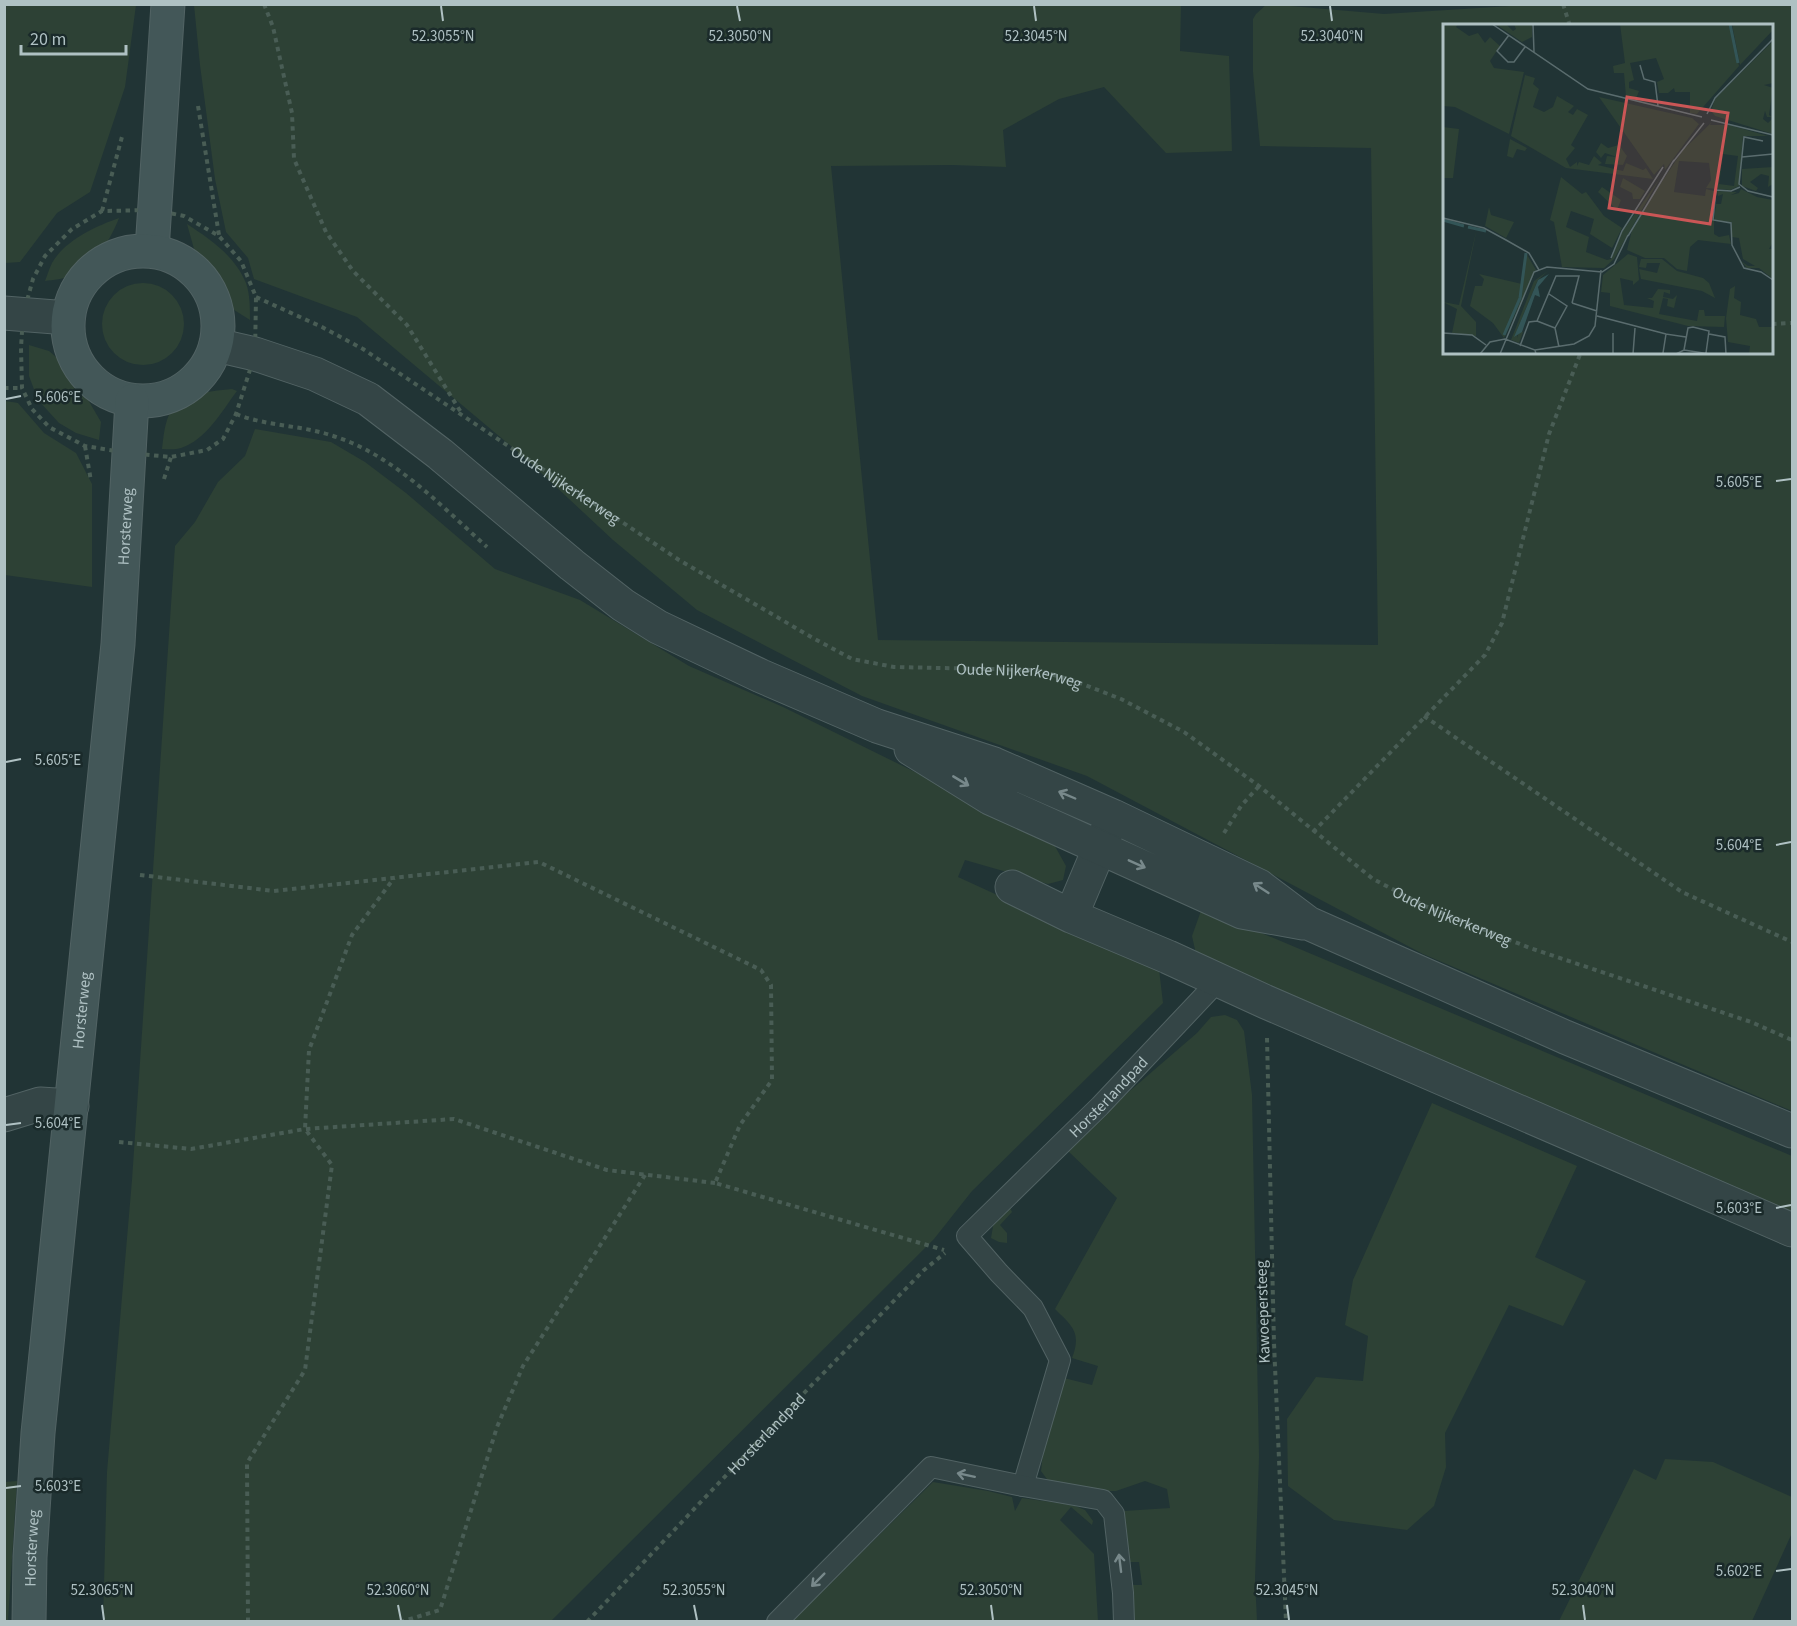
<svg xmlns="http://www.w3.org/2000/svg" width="1797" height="1626" font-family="'Source Sans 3',sans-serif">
<rect width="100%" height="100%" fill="#213435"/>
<path fill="#2d4135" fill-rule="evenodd" d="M1267 4 1384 14 1543 4 1792 5V1111L1423 954 1087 776 862 696 697 610 613 540 524 457 357 317 254 279 248 258 226 232 215 179 200 65 194 5H1181L1180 51 1229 56 1232 151 1166 153 1104 87 1059 99 1003 130 1006 167 953 165 831 166 878 640 1378 645 1371 148 1260 146 1253 72V19L1256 14ZM1444 26H1772V352H1444Z
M4 5H136L125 87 90 192 57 213 20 262 5 263Z
M119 218C110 242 95 263 72 275 64 279 53 280 45 281 47 276 49 269 52 263 64 241 96 226 119 218Z
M187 224C210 239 235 256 246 283 250 294 250 308 250 320L231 308 206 272 196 256Z
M102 324a41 41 0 1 1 82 0a41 41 0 1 1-82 0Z
M29 345 49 351 70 369 101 422 99 440 76 433 59 423 38 400 29 376Z
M232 389 237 391C222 411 206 440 181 448 175 450 168 449 162 449 163 440 164 429 167 420 176 392 207 392 232 389Z
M5 401 18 403 44 433 76 453 92 484V587L5 575Z
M255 429 331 442 365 462 406 493 495 569 580 600 689 666 783 707 1051 839 1066 866 1063 880 1048 884 965 860 958 877 1159 969 1163 1003 972 1191 934 1239 551 1621 103 1622 107 1472 132 1180 175 546 195 522 218 482 245 456Z
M1202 908 1792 1156V1219L1196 954 1192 936Z
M1225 1015 1237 1020 1244 1031 1252 1095 1259 1457 1255 1579 1257 1621H1133L1131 1585H1142L1139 1562H1124V1511L1170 1508 1167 1489 1145 1481 1116 1491H1109L1049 1482 1041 1471 1043 1453 1064 1378 1092 1385 1098 1366 1072 1358C1082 1332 1072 1326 1055 1309L1117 1198 1068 1151 1010 1208 1012 1212 1000 1225 1007 1233V1243L999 1242 991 1238 995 1215 1066 1146 1197 1033 1211 1017Z
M1432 1103 1577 1166 1535 1257 1586 1281 1563 1326 1509 1305 1445 1433 1446 1467 1434 1506 1407 1530 1334 1520 1288 1486 1287 1419 1316 1377 1363 1381 1368 1336 1345 1325 1353 1280Z
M1665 1459 1713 1462 1792 1497V1533L1752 1621H1559L1634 1469 1656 1480Z
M17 1481 8 1621H5V1482Z
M933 1482 988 1491 1012 1497 1015 1511 1022 1498 1073 1505 1085 1510 1093 1521 1092 1525 1071 1507 1060 1520 1094 1554 1098 1621H792Z"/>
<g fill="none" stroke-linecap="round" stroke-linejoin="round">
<g stroke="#526364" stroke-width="22">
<g id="service">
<path id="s3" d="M1023 1486 1060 1360 1033 1308 999 1273 967 1236 1100 1106 1219 980"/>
<path d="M777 1622 931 1467 1023 1486 1103 1500 1114 1514 1123 1593 1124 1622"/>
</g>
</g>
<g stroke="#526364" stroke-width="35">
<path id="minor" d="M1012 887 1071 916 1168 957 1266 1002 1792 1230
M1071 916 1111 821
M4 1115 40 1104 72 1106"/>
</g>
<g stroke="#526364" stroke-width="35">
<path id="tertiary" d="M4 313 68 318
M216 345 255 354 315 374 368 399 440 454 572 565 623 605 658 627 761 676 877 726 994 764 1113 816 1259 886 1308 923 1565 1037 1792 1131
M911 749 990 798 1242 912 1303 923"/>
</g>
<g stroke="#526364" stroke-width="35">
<g id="secondary">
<path d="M152 250 168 4"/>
<circle cx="143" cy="326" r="75"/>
<path id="s4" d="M29 1622 30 1557 38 1433 118 644 132 401"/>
</g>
</g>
<g stroke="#495d55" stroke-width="4" stroke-dasharray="4.5 4.5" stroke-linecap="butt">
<path d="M264 4 273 27 292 113 294 159 326 232 353 271 407 325 462 414"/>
<path d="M1563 4 1570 26"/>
<path d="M198 106 219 235"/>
<path d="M154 210 184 216 219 236 241 261 256 297 255 354 236 414 223 439 207 450 171 457 128 453 85 446 49 427 32 409 22 388 21 348 23 315 33 279 45 256 72 229 102 211Z"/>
<path d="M102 211 123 133"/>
<path id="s1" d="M256 297 322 327 363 349 679 560 813 638 852 659 894 667 1036 670 1072 680 1121 699 1184 732 1259 786 1373 879 1425 906 1530 948 1751 1022 1792 1040"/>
<path d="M1772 324 1792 323"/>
<path d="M4 388H22"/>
<path d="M236 414C266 426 299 425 330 435 392 453 440 505 487 547"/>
<path d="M85 446 91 481"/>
<path d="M164 479 171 457"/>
<path d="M1424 716 1682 892 1792 942"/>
<path d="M1313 832 1485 655 1502 623 1549 434 1581 352"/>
<path d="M1224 833 1241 806 1259 786"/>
<path d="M140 875 274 891 539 862 761 970 771 985 772 1080 740 1125 715 1183 944 1250"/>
<path d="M1267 1038 1274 1343 1286 1622"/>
<path d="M119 1142 191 1149 305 1129 454 1119 607 1170 715 1183"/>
<path d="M248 1622 247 1463 305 1370 332 1165 305 1129 309 1050 352 935 394 878"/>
<path d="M400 1622 440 1610 497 1427 523 1366 645 1175"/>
<path id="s2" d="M587 1622 807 1390 924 1270 945 1253"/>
</g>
<use href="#service" stroke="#344546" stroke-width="20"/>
<use href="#minor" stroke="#344546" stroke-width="33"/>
<use href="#tertiary" stroke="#344546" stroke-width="33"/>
<use href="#secondary" stroke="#435758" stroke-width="33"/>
</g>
<defs><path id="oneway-shaft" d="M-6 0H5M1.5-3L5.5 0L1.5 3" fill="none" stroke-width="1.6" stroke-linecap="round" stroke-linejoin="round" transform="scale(1.5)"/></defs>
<g stroke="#78898b">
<use href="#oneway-shaft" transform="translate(961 781) rotate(31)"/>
<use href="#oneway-shaft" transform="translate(1067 795) rotate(-157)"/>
<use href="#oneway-shaft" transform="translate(1137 864) rotate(24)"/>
<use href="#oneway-shaft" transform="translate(1261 888) rotate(-147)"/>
<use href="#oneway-shaft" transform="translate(966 1475) rotate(-168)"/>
<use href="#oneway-shaft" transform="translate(1120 1563) rotate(-97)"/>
<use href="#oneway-shaft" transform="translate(818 1580) rotate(135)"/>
</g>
<path fill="none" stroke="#afc1c3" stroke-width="2" d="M441 6 443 21M737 6 740 21M1034 6 1036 21M1330 6 1332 21M6 399 21 396M1776 481 1791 479M6 762 21 759M1776 845 1791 842M6 1125 21 1123M1776 1208 1791 1205M6 1488 21 1486M1776 1571 1791 1569M102 1605 104 1620M398 1605 401 1620M694 1605 697 1620M991 1605 993 1620M1287 1605 1289 1620M1583 1605 1585 1620"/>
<g text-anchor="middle" stroke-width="5" stroke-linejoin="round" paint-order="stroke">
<g font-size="16" fill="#afc1c3" stroke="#1a2a2a">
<text dy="6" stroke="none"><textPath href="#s1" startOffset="363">Oude Nijkerkerweg</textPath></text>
<text dy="6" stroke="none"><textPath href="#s4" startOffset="1100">Horsterweg</textPath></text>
<text dy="6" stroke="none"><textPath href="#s1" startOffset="867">Oude Nijkerkerweg</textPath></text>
<text dy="6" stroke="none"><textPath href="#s1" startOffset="1371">Oude Nijkerkerweg</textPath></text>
<text dy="6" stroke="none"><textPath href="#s4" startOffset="614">Horsterweg</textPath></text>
<text dy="6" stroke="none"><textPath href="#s3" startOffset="486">Horsterlandpad</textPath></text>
<text transform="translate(1262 1312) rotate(-92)" y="6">Kawoepersteeg</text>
<text dy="6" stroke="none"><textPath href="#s2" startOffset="260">Horsterlandpad</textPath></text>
<text dy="6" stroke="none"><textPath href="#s4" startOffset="74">Horsterweg</textPath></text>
</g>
</g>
<g transform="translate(1443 24)">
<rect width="330" height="330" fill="#213435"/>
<path d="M0 0H15L13 3 26 12 35 9 42 19 47 13 57 22 47 37 51 44 81 48 66 110 12 83 0 82ZM63 0 70 7 73 5 71 0H89V13L79 18 54 1ZM177 0H287L296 42 254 90 247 89V50V68H232L231 64 225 69H216L214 58 221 55 213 34 187 39 191 56 186 58V64L196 67 193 75 183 73 181 49H171L170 42 182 39ZM289 0H326L330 6 297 41ZM330 17V59L321 61 330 64 326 91 329 93H324L322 87 320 95 325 99 330 94V110L272 92 268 87 272 75ZM82 51 92 54 90 60 96 65 90 83 101 88 110 83 114 72 131 82 125 88 130 91 134 85 145 91 128 121 132 124 123 135 127 143 134 138V142L136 138 146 141 151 132 159 139 155 141 180 147 183 139 200 146 203 144 198 138 203 144 210 155 123 144 68 112ZM156 73 249 94 256 100 222 146 221 140 211 151ZM269 98 267 101H286L325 112H300L296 162 287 166 263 164 268 156 266 139 236 137 231 168 262 172 263 165 271 167V210L276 213 286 211 288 220 255 216 247 223 244 247 234 245 221 234H202L184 226 189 206 212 168 240 126ZM280 130 295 132 291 162 276 160ZM0 103 16 105 10 154H0ZM67 115 84 124 82 127 74 125 70 134 64 132ZM158 119 165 124 176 121 184 132 180 141 162 140 164 132 174 133 162 129 158 134 153 128ZM330 143V160L325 163 326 152 318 150 307 158 315 164 313 167 299 162V145ZM118 153 139 170 143 168 161 192 179 204 169 224 147 210 151 195 128 187 123 203 146 213 143 228 164 236 168 235 179 208 217 154 171 235 161 244 119 243 111 198 107 196ZM180 154 202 167 197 175H190L189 169 177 163ZM159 163 178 176 174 186 155 168ZM298 165 314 173 330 176V218L326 225H330V255L316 244H304L298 237 305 242H312L300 235 296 214 289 213V198L271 197 273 180H278L280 170 275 172 274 167 294 168 288 171 296 169ZM46 183 48 191 71 198 63 214 42 202ZM34 204 18 282 33 298V312L9 309 14 285 0 278 16 281ZM83 229 93 246 61 314 50 299 27 282 32 262H39L41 255 36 250 79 260ZM185 230 194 233 196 256 190 261V257L177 254 181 281 210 284 211 277 204 274H209L215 265 227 266V270L221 268 220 273 230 275 234 271 231 284 224 282 225 275 220 274 216 290 254 297 256 286H261L262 292H282L281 303 245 302 167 282V269L158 268 160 251ZM198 235H219L234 247 260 254 266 259 272 274 259 267 198 255 196 245 214 249 217 239H204L203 244 196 243ZM105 247 95 256 74 306V314L76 307 80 308 76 319 68 316 91 257ZM292 262 291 274 298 278 297 291 313 295 316 303H330V330H306L307 322 285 318 283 294 287 265Z" fill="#2d4135" fill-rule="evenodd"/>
<path d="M106 250 95 263 97 273 92 271 79 308 71 313 95 256Z" fill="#335557"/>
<path fill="none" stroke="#335557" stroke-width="3" d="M287 0 295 39M0 196 21 202M25 203 43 207M61 311 77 274 83 229"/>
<path fill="none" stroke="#5a6c6e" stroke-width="1.5" d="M49 0 145 65 259 93M90 0 91 28M66 11 54 27 65 38H71L82 23M197 41 201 55 212 58 215 82M264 90 272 74 330 15M268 96 330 111M320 117 301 113 296 160 305 167 330 173M299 133 330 130M230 138 261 99M297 163 288 167 273 166 270 196 288 199 289 221 301 244 318 248 330 256M0 194 41 204 63 216 86 229 96 246M185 212 231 136M168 234 179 207 220 143M106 270 124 282 112 304 116 323M129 279 154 287M154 292 223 310M94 297 113 252H136L129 279M94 297 112 304M0 309 29 311 43 321M170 309V330M266 310 282 313 283 330M77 322 86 298 94 297M92 326 131 320 146 312 152 302 158 246M241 326 245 304 250 303 266 307 263 329M220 329 223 310 243 313M37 330 47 318 62 315 92 326 93 330M57 330 91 248 104 243 159 248 171 240 185 211M190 330 192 304M233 330 241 326 267 330"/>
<path fill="#ca5656" fill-opacity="0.15" stroke="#ca5656" stroke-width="3" d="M184 73 285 89 267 200 166 184Z"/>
<rect width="330" height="330" fill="none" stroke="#afc1c3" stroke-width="3"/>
</g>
<g font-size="15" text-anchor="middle" fill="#afc1c3" stroke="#1a2a2a" stroke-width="5" stroke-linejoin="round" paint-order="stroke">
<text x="443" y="41">52.3055°N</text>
<text x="740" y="41">52.3050°N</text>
<text x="1036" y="41">52.3045°N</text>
<text x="1332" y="41">52.3040°N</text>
<text x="58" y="402">5.606°E</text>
<text x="1739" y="487">5.605°E</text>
<text x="58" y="765">5.605°E</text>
<text x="1739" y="850">5.604°E</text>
<text x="58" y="1128">5.604°E</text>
<text x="1739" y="1213">5.603°E</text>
<text x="58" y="1491">5.603°E</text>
<text x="1739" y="1576">5.602°E</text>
<text x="102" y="1595">52.3065°N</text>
<text x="398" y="1595">52.3060°N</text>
<text x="694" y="1595">52.3055°N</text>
<text x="991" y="1595">52.3050°N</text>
<text x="1287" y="1595">52.3045°N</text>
<text x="1583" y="1595">52.3040°N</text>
</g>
<rect width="1797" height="1626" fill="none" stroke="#afc1c3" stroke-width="12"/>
<path d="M21 45v9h105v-9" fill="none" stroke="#afc1c3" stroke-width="3"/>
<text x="30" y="45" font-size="18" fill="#afc1c3" stroke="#1a2a2a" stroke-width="4.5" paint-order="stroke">20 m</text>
</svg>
